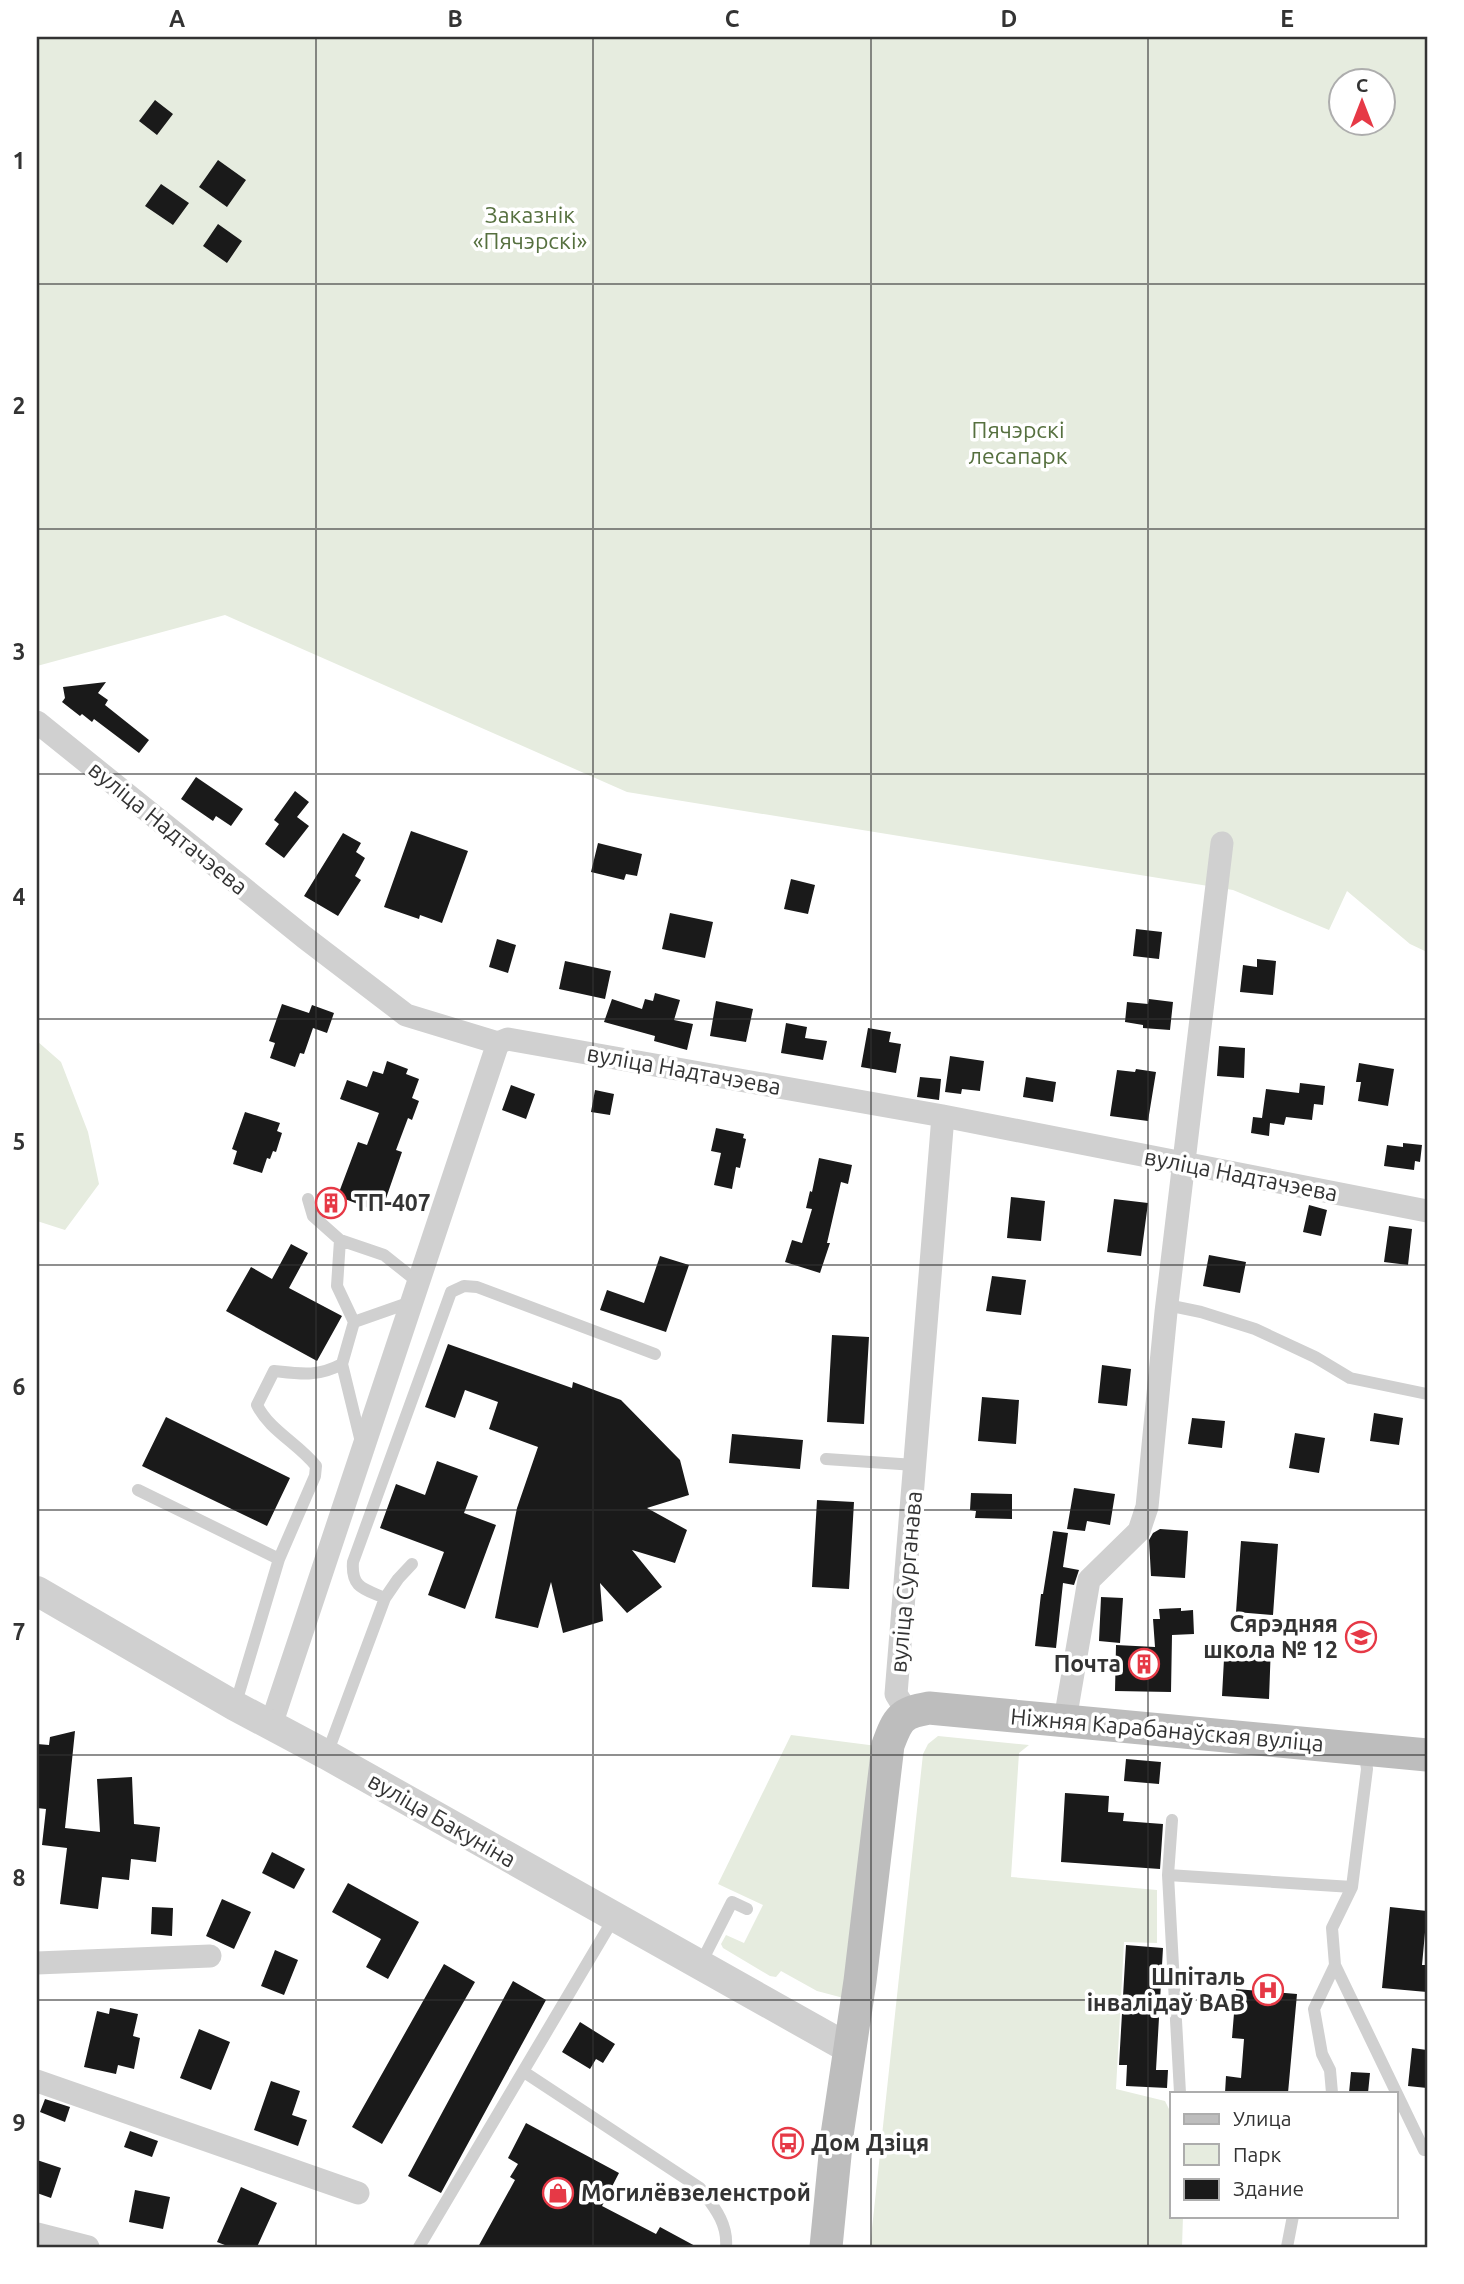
<svg xmlns="http://www.w3.org/2000/svg" width="1464" height="2284" font-family="Ubuntu,sans-serif">
<rect width="100%" height="100%" fill="#fff"/>
<path fill="#e6ecdf" fill-rule="evenodd" d="M37 37H1427V952L1410 944 1347 891 1329 930 1233 890 627 792 225 615 37 666ZM1342 80H1384V122H1342Z
M37 1041 61 1062 88 1132 99 1184 65 1230 37 1221Z
M791 1735 877 1746 855 2001 817 1991 781 1971 776 1977 770 1976 723 1948 721 1944 726 1935 744 1943 763 1905 718 1884Z
M938 1736 1029 1745 1019 1753 1011 1877 1157 1890V1943L1124 1942 1116 2089 1165 2101 1172 2115V2216H1183L1182 2247H870L923 1754 928 1744Z"/>
<path fill="#1a1a1a" d="M155 100 173 114 157 135 139 121Z
M218 160 246 180 227 207 199 187Z
M161 184 189 203 173 225 145 206Z
M218 224 242 241 227 263 203 246Z
M106 682 98 693 108 700 105 705 149 740 139 753 94 719 92 722 82 714 80 716 62 702 65 698 63 687Z
M196 777 243 809 231 826 216 816 213 821 181 799Z
M295 791 309 802 297 817 309 826 284 858 265 844 279 824 274 820Z
M411 831 468 851 442 923 420 915 419 919 384 907Z
M343 833 361 843 356 852 365 858 355 876 361 880 338 916 304 896Z
M598 843 642 854 637 876 626 874 624 880 591 872Z
M791 879 815 885 808 914 784 909Z
M670 913 713 922 705 958 662 949Z
M1136 929 1162 932 1159 959 1133 956Z
M497 939 516 945 508 973 489 967Z
M1257 959 1276 961 1273 995 1240 992 1243 965 1257 967Z
M565 961 611 971 605 999 559 989Z
M655 993 680 1000 674 1020 693 1024 687 1050 654 1041 655 1036 604 1022 612 999 642 1009 645 999 653 1001Z
M1149 999 1173 1002 1170 1030 1143 1028V1025L1125 1022 1127 1002 1148 1004Z
M716 1001 753 1009 746 1042 710 1036Z
M282 1004 309 1013 312 1005 334 1013 327 1033 313 1028 304 1054 300 1053 295 1067 270 1058 275 1043 269 1041Z
M786 1023 807 1027 805 1038 827 1041 823 1060 781 1053Z
M868 1028 891 1032 889 1042 901 1044 896 1073 861 1067Z
M1219 1046 1245 1048 1244 1078 1217 1076Z
M950 1056 984 1061 980 1091 962 1089 961 1094 945 1092Z
M387 1061 408 1069 406 1074 419 1079 412 1098 419 1101 412 1120 408 1118 396 1150 402 1152 381 1213 345 1199 335 1217 320 1209 319 1205 328 1189 338 1195 358 1142 367 1145 379 1113 340 1099 347 1080 367 1087 373 1071 383 1074Z
M1359 1063 1394 1069 1388 1106 1358 1101 1361 1082H1356Z
M1136 1069 1156 1072 1148 1121 1110 1116 1117 1070 1135 1072Z
M920 1077 941 1079 939 1100 917 1097Z
M1026 1077 1056 1082 1053 1102 1023 1097Z
M1300 1083 1325 1086 1323 1105 1314 1104 1312 1120 1286 1117 1284 1125 1270 1123 1269 1136 1251 1133 1253 1117 1262 1118 1266 1089 1299 1093Z
M511 1085 535 1094 526 1119 502 1110Z
M595 1090 614 1094 610 1115 591 1112Z
M245 1112 280 1123 277 1131 282 1133 276 1152 273 1151 270 1159 267 1158 262 1173 233 1164 237 1151 232 1149Z
M716 1128 744 1134 743 1138 746 1139 740 1168 736 1167 732 1189 714 1185 721 1153 711 1151Z
M1403 1143 1422 1145 1420 1162 1415 1161 1414 1170 1384 1166 1387 1145 1403 1147Z
M819 1158 852 1165 848 1184 841 1182 827 1243H830L820 1273 785 1262 792 1240 802 1243 812 1209 806 1208 810 1191 812 1192Z
M1011 1197 1045 1201 1041 1241 1007 1238Z
M1114 1199 1148 1203 1141 1256 1107 1252Z
M1309 1205 1327 1210 1321 1236 1303 1232Z
M1389 1226 1412 1229 1408 1265 1384 1262Z
M291 1244 308 1253 289 1288 342 1316 317 1361 226 1311 251 1267 272 1279Z
M1209 1255 1246 1262 1240 1293 1203 1286Z
M660 1256 689 1265 666 1332 600 1310 607 1290 644 1303Z
M992 1276 1026 1280 1021 1315 986 1311Z
M832 1335 869 1337 864 1424 827 1422Z
M448 1344 572 1388 573 1382 621 1400 680 1460 689 1495 647 1508 687 1530 675 1563 632 1550 662 1587 627 1613 600 1583 603 1621 563 1633 551 1582 538 1628 495 1618 517 1508 538 1447 489 1429 498 1402 465 1390 455 1418 425 1407Z
M1102 1365 1131 1369 1127 1406 1098 1403Z
M982 1397 1019 1400 1016 1444 978 1441Z
M1374 1413 1403 1418 1399 1445 1370 1441Z
M166 1417 290 1478 267 1526 142 1466Z
M1192 1418 1225 1421 1222 1448 1188 1444Z
M1295 1433 1325 1438 1319 1473 1289 1468Z
M732 1434 803 1440 800 1469 729 1463Z
M437 1461 478 1476 464 1513 496 1525 465 1609 428 1595 444 1552 380 1528 396 1484 425 1495Z
M1074 1488 1115 1494 1110 1525 1087 1521 1085 1531 1067 1529Z
M971 1493 1012 1494V1519L975 1518 976 1511 970 1510Z
M817 1500 854 1502 849 1589 812 1587Z
M1160 1529 1188 1531 1185 1578 1151 1576 1149 1540 1153 1533Z
M1053 1531 1068 1533 1063 1567 1079 1570 1074 1585 1063 1583 1056 1648 1035 1646 1041 1594H1043Z
M1241 1541 1278 1544 1273 1615 1236 1612Z
M1101 1597 1123 1598 1120 1643 1099 1641Z
M1181 1608V1611L1193 1610 1194 1634 1172 1635 1171 1692 1115 1691 1116 1645 1155 1647 1153 1619H1160L1159 1609Z
M1253 1643 1271 1644 1269 1699 1222 1696 1224 1659 1252 1661Z
M75 1731 65 1828 100 1832 97 1779 132 1777 134 1824 160 1827 156 1862 131 1859 129 1880 102 1877 98 1909 60 1904 67 1848 42 1845 46 1809 37 1808V1744L49 1745 50 1737Z
M1126 1759 1161 1762 1159 1784 1124 1781Z
M1065 1793 1109 1796 1108 1812 1124 1813 1123 1821 1163 1824 1160 1869 1061 1862Z
M272 1852 305 1869 294 1889 262 1873Z
M348 1883 419 1922 388 1979 366 1967 381 1939 332 1912Z
M222 1899 251 1912 234 1949 206 1936Z
M152 1907 173 1908 172 1936 151 1934Z
M1390 1907 1427 1911 1422 1965H1427V1992L1382 1988Z
M1126 1945 1163 1948 1156 2070H1168L1167 2088 1126 2086 1127 2065H1119Z
M275 1950 298 1960 284 1995 261 1986Z
M444 1964 475 1982 382 2144 352 2127Z
M513 1981 546 2000 441 2193 408 2176Z
M1236 1989 1297 1994 1288 2093H1225L1226 2076 1241 2078 1244 2039 1232 2038Z
M110 2008 138 2014 133 2036 140 2038 134 2069 118 2065 116 2074 84 2067 97 2011 109 2014Z
M580 2022 615 2044 603 2063 596 2059 590 2069 562 2052Z
M199 2029 230 2042 211 2090 180 2078Z
M1412 2048 1427 2050V2088L1408 2086Z
M1351 2072 1370 2073 1368 2093H1349Z
M271 2081 300 2091 292 2115 307 2120 298 2146 254 2130Z
M45 2099 70 2107 65 2122 40 2112Z
M526 2123 619 2173 602 2206 656 2234 660 2227 697 2247H478L515 2180 510 2177 518 2164 508 2158Z
M130 2131 158 2141 152 2157 124 2147Z
M37 2160 61 2168 51 2198 37 2193Z
M241 2187 277 2203 257 2247H230L217 2242Z
M135 2190 170 2197 163 2229 129 2222Z"/>
<g fill="none" stroke-linecap="round" stroke-linejoin="round">
<path stroke="#d0d0d0" stroke-width="12" d="M308 1199 313 1216 340 1240 384 1255 418 1282
M1167 1305 1201 1312 1255 1329 1315 1357 1350 1378 1427 1394
M354 1322 411 1302
M342 1364 361 1442
M826 1459 915 1465
M138 1490 279 1559 315 1476 316 1466C299 1444 269 1430 257 1405L274 1371C301 1374 318 1377 342 1364L354 1322 337 1286 340 1240
M385 1598C364 1589 351 1588 353 1562L451 1292 464 1286 477 1287 655 1354
M235 1706 279 1559
M327 1754 385 1598 398 1579 412 1564
M1172 1820 1168 1875 1180 2093
M1168 1875 1352 1887
M700 1965 732 1902 747 1909
M1335 1965 1424 2150H1427
M524 2072 700 2188C714 2207 728 2223 726 2247
M1332 2093 1330 2070 1322 2054 1314 2009 1335 1965 1332 1928 1352 1887 1367 1769 1364 1749
M419 2247 614 1918
M1287 2247 1293 2216"/>
<path stroke="#d0d0d0" stroke-width="23" d="M37 722 304 937 406 1015 498 1043 508 1039 943 1116 1427 1211
M907 1712 896 1694 943 1116
M1065 1720 1089 1580 1139 1531 1147 1507 1166 1312 1222 843
M271 1725 498 1043
M37 1963 210 1956
M37 2081 358 2193
M37 2234 88 2247"/>
<path stroke="#d0d0d0" stroke-width="30" d="M37 1591 235 1706 327 1755 848 2048"/>
<path stroke="#bdbdbd" stroke-width="33" d="M826 2247 837 2135 860 1981 888 1745C898 1718 901 1713 929 1708L1427 1755"/>
</g>
<path fill="none" stroke="#333" stroke-width="2" stroke-opacity="0.55" d="M316 37V2247M593 37V2247M871 37V2247M1148 37V2247M37 284H1427M37 529H1427M37 774H1427M37 1019H1427M37 1265H1427M37 1510H1427M37 1755H1427M37 2000H1427"/>
<defs>
<g id="building-ring" transform="scale(1.575)"><circle r="9.5" fill="#fff" stroke="#e63946" stroke-width="1.5"/><path d="M-4-6H4V6H1V3H-1V6H-4ZM-2.5-4.3h1.7v1.8h-1.7ZM.8-4.3h1.7v1.8H.8ZM-2.5-1h1.7V.8h-1.7ZM.8-1h1.7V.8H.8Z" fill="#e63946"/></g>
<g id="school-ring" transform="scale(1.575)"><circle r="9.5" fill="#fff" stroke="#e63946" stroke-width="1.5"/><path d="M0-5L7-2L0 1L-7-2ZM-4 1L0 2.5L4 1V4Q0 6-4 4Z" fill="#e63946"/></g>
<g id="hospital-ring" transform="scale(1.575)"><circle r="9.5" fill="#fff" stroke="#e63946" stroke-width="1.5"/><path d="M-5-5h3v3.5h4V-5h3V5h-3V1.5h-4V5h-3Z" fill="#e63946"/></g>
<g id="bus-ring" transform="scale(1.575)"><circle r="9.5" fill="#fff" stroke="#e63946" stroke-width="1.5"/><path d="M-5-6H5V4H4V6H2V4H-2V6H-4V4H-5ZM-3.5-4V0h7V-4ZM-3.5 1.2v1.5H-2V1.2ZM2 1.2v1.5H3.5V1.2Z" fill="#e63946"/></g>
<g id="shop-ring" transform="scale(1.575)"><circle r="9.5" fill="#fff" stroke="#e63946" stroke-width="1.5"/><path d="M-5-2.5h2.3a2.7 3.5 0 0 1 5.4 0H5L5.5 6h-11ZM-1.5-2.5h3a1.5 2.3 0 0 0-3 0Z" fill="#e63946"/></g>
</defs>
<g fill-rule="evenodd">
<use href="#building-ring" x="331" y="1203"/>
<use href="#school-ring" x="1361" y="1637"/>
<use href="#building-ring" x="1144" y="1664"/>
<use href="#hospital-ring" x="1268" y="1990"/>
<use href="#bus-ring" x="788" y="2143"/>
<use href="#shop-ring" x="558" y="2193"/>
</g>
<g text-anchor="middle" stroke-width="7" stroke-linejoin="round" paint-order="stroke">
<g font-size="23" fill="#56703f" stroke="#fff">
<text x="530" y="223">Заказнік<tspan x="530" dy="26">«Пячэрскі»</tspan></text>
<text x="1018" y="438">Пячэрскі<tspan x="1018" dy="26">лесапарк</tspan></text>
</g>
<g font-size="23" fill="#333" stroke="#fff">
<text transform="translate(168 828) rotate(39)" y="8">вуліца Надтачэева</text>
<text transform="translate(684 1070) rotate(10)" y="8">вуліца Надтачэева</text>
<text transform="translate(1241 1175) rotate(11)" y="8">вуліца Надтачэева</text>
<text transform="translate(906 1582) rotate(-85)" y="8">вуліца Сурганава</text>
<text transform="translate(1167 1730) rotate(5)" y="8">Ніжняя Карабанаўская вуліца</text>
<text transform="translate(442 1820) rotate(30)" y="8">вуліца Бакуніна</text>
</g>
<g font-size="23" font-weight="bold" fill="#333" stroke="#fff" text-anchor="start">
<text x="354" y="1211">ТП-407</text>
<text x="1338" y="1632" text-anchor="end">Сярэдняя<tspan x="1338" dy="26">школа № 12</tspan></text>
<text x="1121" y="1672" text-anchor="end">Почта</text>
<text x="1245" y="1985" text-anchor="end">Шпіталь<tspan x="1245" dy="26">інвалідаў ВАВ</tspan></text>
<text x="811" y="2151">Дом Дзіця</text>
<text x="581" y="2201">Могилёвзеленстрой</text>
</g>
</g>
<rect width="1464" height="2284" fill="none" stroke="#ffffff" stroke-width="77"/>
<rect x="1170" y="2092" width="228" height="126" fill="#ffffff" stroke="#adadad" stroke-width="2"/>
<rect x="1184" y="2114" width="35" height="10" fill="#bdbdbd" stroke="#adadad" stroke-width="2"/>
<text x="1233" y="2126" font-size="21" fill="#333333">Улица</text>
<rect x="1184" y="2144" width="35" height="21" fill="#e6ecdf" stroke="#adadad" stroke-width="2"/>
<text x="1233" y="2162" font-size="21" fill="#333333">Парк</text>
<rect x="1184" y="2179" width="35" height="21" fill="#1a1a1a" stroke="#adadad" stroke-width="2"/>
<text x="1233" y="2196" font-size="21" fill="#333333">Здание</text>
<g transform="translate(1362 102)"><circle r="33" fill="#ffffff" stroke="#adadad" stroke-width="2"/>
<path d="M0-5L12 26L0 18L-12 26Z" fill="#e63946"/>
<text y="-10" font-size="19" font-weight="bold" text-anchor="middle" fill="#333333">С</text>
</g>
<rect x="38" y="38" width="1388" height="2208" fill="none" stroke="#333" stroke-width="2.5"/>
<g font-size="23" text-anchor="middle" font-weight="bold" fill="#333">
<text x="177" y="27">A</text>
<text x="455" y="27">B</text>
<text x="732" y="27">C</text>
<text x="1009" y="27">D</text>
<text x="1287" y="27">E</text>
<text x="19" y="169">1</text>
<text x="19" y="414">2</text>
<text x="19" y="660">3</text>
<text x="19" y="905">4</text>
<text x="19" y="1150">5</text>
<text x="19" y="1395">6</text>
<text x="19" y="1640">7</text>
<text x="19" y="1886">8</text>
<text x="19" y="2131">9</text>
</g>
</svg>
